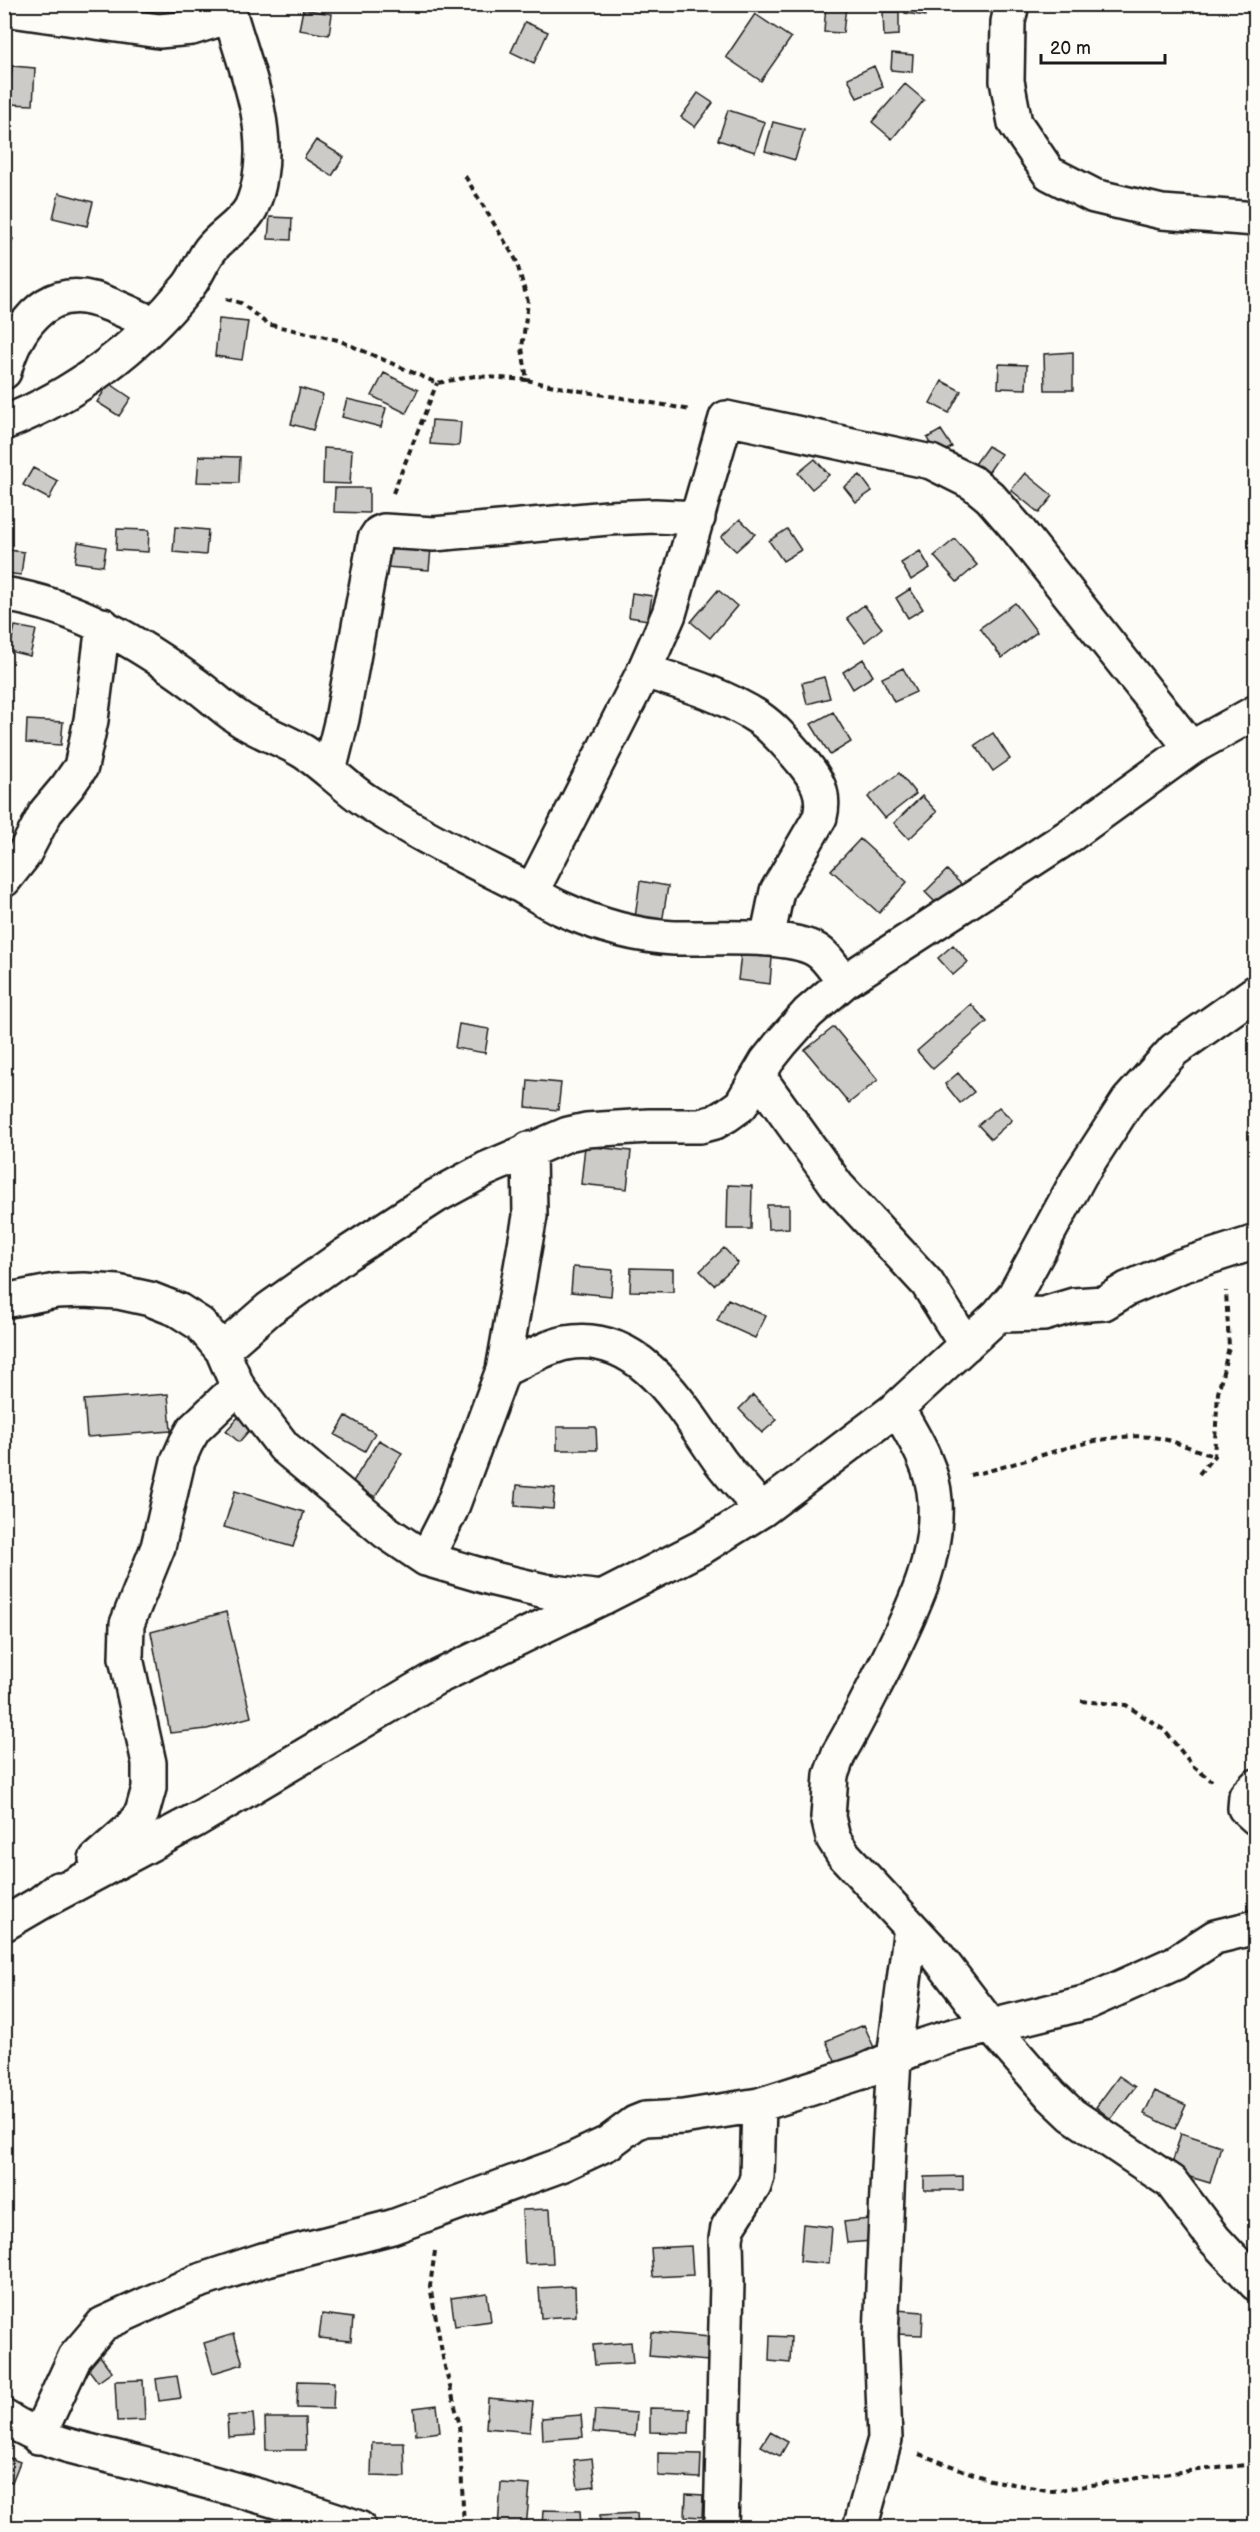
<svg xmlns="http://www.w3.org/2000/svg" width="1260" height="2532" font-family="'Balsamiq Sans',sans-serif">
<rect width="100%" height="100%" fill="#fdfcf7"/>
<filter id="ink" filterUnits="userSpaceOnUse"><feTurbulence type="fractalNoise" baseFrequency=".0167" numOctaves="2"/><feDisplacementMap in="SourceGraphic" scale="12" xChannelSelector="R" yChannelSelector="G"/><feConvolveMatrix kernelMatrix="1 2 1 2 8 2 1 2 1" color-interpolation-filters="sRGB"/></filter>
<g filter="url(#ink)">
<path fill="#cccbc8" stroke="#1c1c1c" stroke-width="1.5" d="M124 4H170V9L124 7Z
M826 4 846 6 843 33 824 32Z
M905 4H927L925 16 905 13Z
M303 9 332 14 329 35 299 30Z
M883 12H899V35L884 36Z
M755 14 791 38 761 81 726 57Z
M525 22 548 32 534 63 511 52Z
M892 53 913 55 912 72 891 70Z
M12 66 35 68 33 105 9 104Z
M874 66 883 87 857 98 848 78Z
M905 84 924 100 892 139 872 122Z
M698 93 713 103 695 127 681 117Z
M728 110 765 122 755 152 718 140Z
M773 122 804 130 795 160 765 151Z
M316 140 344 157 332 176 304 158Z
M59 193 93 202 87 226 53 218Z
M270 217 292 218 291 240 268 239Z
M4 235 13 239 4 259Z
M219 319 248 322 242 360 215 356Z
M1073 352V390H1045L1044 354Z
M999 364 1027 365 1026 389 998 388Z
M384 373 418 390 406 413 372 396Z
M942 381 961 391 949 413 930 403Z
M109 383 131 398 119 416 97 402Z
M300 388 323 395 313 430 291 424Z
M347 399 386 408 381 427 342 417Z
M432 420 461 422 459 446 430 444Z
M941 430 952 447 937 456 927 438Z
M988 446 1001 454 988 473 975 464Z
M324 448 352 450 350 484 323 483Z
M199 456 240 457 239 483 197 482Z
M815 459 829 475 812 489 798 473Z
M33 468 58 481 49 499 23 485Z
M1025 473 1053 496 1039 513 1011 490Z
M860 475 872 491 856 502 844 487Z
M335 488H369V513L334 512Z
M740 519 755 534 736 551 721 537Z
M175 527 208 530 206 555 173 552Z
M117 529 149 530 148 552 116 550Z
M787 529 801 550 783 561 769 541Z
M955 539 977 565 957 582 934 556Z
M78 542 106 547 103 566 75 562Z
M387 545 431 548 429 570 385 567Z
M8 550 24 552 21 575 5 573Z
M920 551 930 568 911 580 901 563Z
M910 589 923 609 908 618 896 598Z
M718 590 737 606 710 638 691 622Z
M632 593 652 596 648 620 629 617Z
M1015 603 1037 632 1002 658 980 628Z
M864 605 882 628 865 642 847 618Z
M15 626 36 630 30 656 9 651Z
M863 659 873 676 853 689 843 672Z
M903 668 916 692 894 702 882 678Z
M824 677 830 698 807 704 802 683Z
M833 712 851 742 830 755 811 724Z
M27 720 63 722 61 745 26 743Z
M993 733 1010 759 993 771 975 745Z
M899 773 916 794 885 818 868 797Z
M922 796 937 812 909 839 894 823Z
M860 839 907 882 879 913 831 870Z
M947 870 961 884 938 905 925 892Z
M640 881 668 886 662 923 635 918Z
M953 945 968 962 953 975 938 958Z
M741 954 772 957 770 984 738 980Z
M971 1004 987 1022 933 1069 917 1051Z
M459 1024 489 1029 485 1053 455 1048Z
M834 1027 878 1080 849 1103 805 1050Z
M958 1073 974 1092 960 1103 945 1084Z
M528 1080 561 1083 558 1110 526 1107Z
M999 1107 1012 1120 991 1139 978 1125Z
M585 1146 631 1151 627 1189 581 1184Z
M728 1185 752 1186 751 1229H727Z
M767 1205H789V1228L768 1229Z
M724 1248 738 1263 714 1285 700 1271Z
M573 1267 613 1270 611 1296 571 1292Z
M631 1268 673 1269V1292L630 1291Z
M728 1299 766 1316 755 1338 717 1321Z
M168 1394 171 1431 87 1437 84 1400Z
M753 1395 777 1420 762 1433 739 1409Z
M241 1414 254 1425 239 1442 226 1431Z
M346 1416 375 1433 365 1451 335 1435Z
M557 1427H596L597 1450H557Z
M379 1440 402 1453 375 1497 352 1483Z
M517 1485 555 1488 553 1509 515 1506Z
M235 1491 304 1512 293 1547 224 1527Z
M226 1612 251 1717 207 1729 170 1733 151 1632Z
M864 2025 876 2052 838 2068 826 2041Z
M1119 2076 1135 2087 1111 2119 1096 2107Z
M1155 2091 1186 2105 1175 2129 1144 2114Z
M1181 2133 1221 2146 1210 2183 1170 2171Z
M963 2176V2190H924V2177Z
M550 2209 553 2263 525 2264 522 2210Z
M869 2219 872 2241 847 2243 844 2222Z
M803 2224 832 2227 829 2264 800 2261Z
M691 2246 693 2275 653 2277 651 2248Z
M575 2286 576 2316 541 2318 539 2288Z
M487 2293 491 2321 455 2326 451 2298Z
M896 2310 923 2312 922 2335 895 2334Z
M322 2314 353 2318 351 2341 319 2338Z
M651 2332 710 2337 708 2361 649 2356Z
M234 2334 243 2364 213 2373 204 2343Z
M770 2336 791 2337 790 2363 769 2361Z
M631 2342 633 2363 595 2365 593 2345Z
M97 2352 112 2372 98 2382 83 2362Z
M177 2376 181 2398 159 2401 156 2379Z
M143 2380 145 2420 117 2421 115 2381Z
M298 2381 334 2382 333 2409 297 2408Z
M488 2398 533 2402 530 2432 486 2428Z
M437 2405 440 2432 416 2435 414 2408Z
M650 2408 690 2409 689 2433 650 2432Z
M595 2410 637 2413 635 2436 593 2432Z
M253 2414 255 2435 228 2437 227 2416Z
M581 2415 583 2437 543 2440 542 2418Z
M265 2418H305L306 2450H266Z
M770 2432 788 2442 780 2456 761 2446Z
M372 2443H404L405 2477 371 2476Z
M658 2453 701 2454 700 2478 658 2476Z
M4 2456 20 2462 12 2482 4 2479Z
M592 2458 595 2486 578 2488 574 2460Z
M501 2483 530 2485 526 2528H498Z
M686 2494 703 2495 702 2517 685 2516Z
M543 2510 580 2511 581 2528H542Z
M637 2513 638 2528H600V2515Z"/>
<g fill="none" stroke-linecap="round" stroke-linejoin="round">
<g stroke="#1c1c1c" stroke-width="38">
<path id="minor" d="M1012 4 1008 22 1007 81 1015 123 1049 173 1094 196 1162 212 1256 219
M4 9 159 31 192 28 230 16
M4 372C15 331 44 285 93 299 113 304 134 315 153 324
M4 423C74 396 139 347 186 289 196 278 201 262 210 250 221 235 242 225 251 208 255 200 259 186 260 177 270 119 242 60 227 4
M4 594C77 606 138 642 196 685 210 695 223 708 237 717 258 732 283 739 304 752 327 767 346 788 368 802 415 833 465 857 514 882 530 890 544 901 560 908 595 924 635 936 674 938 709 939 787 933 816 950 828 957 835 971 844 982
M644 671C683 683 724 695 759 718 775 729 788 745 801 760 816 778 826 793 820 817L777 891 767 939
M329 771 342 719 375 539 379 533 384 531 434 534 608 518 655 516 698 518
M4 880 23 856 46 812 67 787 81 767 91 720 103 625
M532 891 644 671 669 614 726 418 931 462 973 483 990 497 1016 527 1191 748
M759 1077 838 1187 927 1283 966 1345
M529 1149 530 1216 503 1370C523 1361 545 1347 566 1343 642 1330 683 1409 720 1461 733 1478 748 1494 762 1510
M4 1301 56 1291 84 1290 118 1292 150 1299 178 1310 200 1324 222 1350 238 1387 284 1447 386 1532 426 1559 494 1579 545 1591 602 1598 704 1546 762 1510 897 1408 998 1315 1044 1314 1074 1305 1104 1303 1127 1289 1181 1266 1256 1242
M998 1315 1014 1296 1080 1175 1128 1101 1174 1050 1256 992
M222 1350 269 1309 345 1255 436 1196 486 1169 568 1134 586 1130 649 1126H700L715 1122 727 1115 741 1105 767 1061 783 1041 808 1013 844 982 1069 836 1191 748 1256 712
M897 1408C913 1436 933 1466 935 1500 938 1561 913 1608 888 1660 872 1691 857 1723 839 1753L831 1775 828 1817 833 1838 843 1854 936 1954 990 2025 1052 2096 1072 2115 1171 2182 1214 2239 1256 2284
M426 1559 451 1510 503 1370
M1256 1786 1246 1796 1245 1808 1256 1818
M96 1859 130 1829 142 1813 149 1788V1763L126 1658 127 1624 158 1547 178 1461 186 1443 194 1429 238 1387
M40 1903 194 1821 434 1679 602 1598
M4 1924 40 1903 58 1889
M4 2417C52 2447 86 2449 138 2463 212 2483 287 2502 359 2528
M38 2437 75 2357 103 2324 196 2282 263 2260 392 2227 561 2165 608 2143 635 2123 645 2119 683 2117 759 2105 862 2072 921 2046 952 2036 1088 2002 1175 1963 1215 1937 1256 1927
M721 2528 727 2282 726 2239 728 2227 754 2186 757 2177 759 2105
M860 2528 885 2439 881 2336 888 2168 894 2058 911 1927"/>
</g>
<path stroke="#1c1c1c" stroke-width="4" stroke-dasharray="6 4.5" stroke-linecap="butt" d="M465 176 516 260 528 302 522 348 527 380C581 393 636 399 690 410
M226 299 241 303 267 324 338 340 437 383 475 376 527 380
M393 493 437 383
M1199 1474 1214 1456 1218 1393 1229 1347 1226 1291
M970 1475C1027 1464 1094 1431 1152 1437 1172 1439 1194 1450 1214 1456
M1081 1701 1126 1705 1164 1730 1194 1767 1212 1781
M435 2251 430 2286 444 2363 459 2422 464 2528
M919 2454 990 2480 1053 2491 1170 2473 1256 2464"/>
<use href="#minor" stroke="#fdfcf7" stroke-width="33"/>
</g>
</g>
<rect width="1260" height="2532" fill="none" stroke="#fdfcf7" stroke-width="24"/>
<rect x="12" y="12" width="1236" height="2508" fill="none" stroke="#1c1c1c" stroke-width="2" filter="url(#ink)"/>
<path d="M1041 54v9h124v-9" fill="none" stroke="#1c1c1c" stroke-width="3"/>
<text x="1050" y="54" font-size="18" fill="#1c1c1c" stroke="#fdfcf7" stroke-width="4.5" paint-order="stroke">20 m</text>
</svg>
